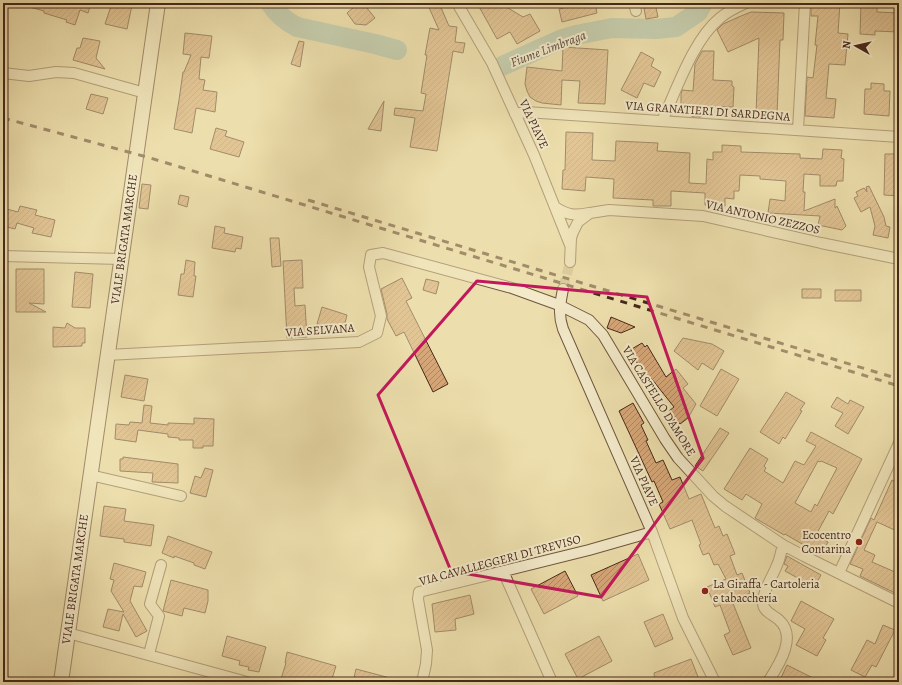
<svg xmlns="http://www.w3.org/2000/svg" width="902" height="685" font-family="Alegreya,serif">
<defs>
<pattern id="building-hatch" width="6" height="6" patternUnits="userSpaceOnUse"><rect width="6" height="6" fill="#d6a779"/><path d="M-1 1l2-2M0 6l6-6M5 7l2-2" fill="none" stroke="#af8862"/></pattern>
</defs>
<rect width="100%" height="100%" fill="#eddfad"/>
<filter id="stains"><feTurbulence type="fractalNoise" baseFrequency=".005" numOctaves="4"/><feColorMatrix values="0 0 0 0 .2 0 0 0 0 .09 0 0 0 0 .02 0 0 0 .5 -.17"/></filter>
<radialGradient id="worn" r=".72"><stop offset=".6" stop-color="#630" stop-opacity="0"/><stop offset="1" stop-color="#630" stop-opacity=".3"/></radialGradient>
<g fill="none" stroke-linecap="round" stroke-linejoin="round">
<path stroke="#9abcb1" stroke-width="20" d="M270 3C277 14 285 21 297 27L375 44 397 50
M502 66 562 39 576 35 612 28 656 29 676 27 698 12 703 3"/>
</g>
<path fill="url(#building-hatch)" stroke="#472819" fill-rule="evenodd" d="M26 3H91L88 13 80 10 75 25 66 22 67 20 44 13V11L26 6Z
M112 3H121L132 5 127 29 105 24Z
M351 3H363L375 18 366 25 355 24 347 13 354 7Z
M427 3H439L449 26 457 27 455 42 465 43 463 53 453 51 437 151 410 147 415 118 394 115 395 108 423 111 426 94 421 93 427 55H425L430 28 439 30Z
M477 3H497L501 6 503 5 523 17 530 14 540 31 517 44 510 32 497 39Z
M569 3H595L597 13 562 22 559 9 564 8 563 4Z
M643 3H655L658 17 646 19Z
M811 3H840L838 33 848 34 845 65 829 64 826 98 836 99 834 118 805 116 807 77 813 78 817 45H815L818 16H811Z
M861 4 877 5V12L899 13V32L875 31V35L860 34Z
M751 12 784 13 783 40H780L777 114H756L759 38 728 52 717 30 723 24 741 16Z
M185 33 212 36 209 58 201 57 199 79 205 80 203 90 217 92 215 112 196 108 192 133 174 129 179 100 183 72H184L191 55 183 54Z
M83 38 100 41 96 58 105 69 73 60 77 48H80Z
M299 41 304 42 300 67 291 64Z
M563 47 608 50 605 104 578 103 580 81 562 80 561 105 542 103 536 101 530 97 527 91 525 84 527 67 562 71Z
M702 51H714L713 80 732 81V86L734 87 733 107 701 106V117H692L693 109H681V94L682 90 693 91 695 64Z
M641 52 654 59 651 66 661 72 654 87 644 83 637 98 621 90Z
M871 83 884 84V91H890L889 116 864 114 865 89H871Z
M91 94 108 98 103 114 86 109Z
M384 101 381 131 368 129Z
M216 128 227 131 225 136 244 142 239 157 210 149Z
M566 132 593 133 592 160 615 161 616 141 658 143 657 151 690 153 689 183 706 184 707 159 713 160V152H722V145L741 146V152L800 154V158L822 159 823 149 842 150 841 158 844 159 843 181H837L836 186H820V175L804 174 803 192H805L804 211 835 199V208L837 206 846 226 842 230 818 225 820 216 768 213 770 199 785 201 786 181 760 179V176L740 175 739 191H734V199L725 198V206L705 205V193L671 191V206H653V200L613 198 614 179 586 177 585 191 562 189 563 170H565Z
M885 154H899V196L884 195Z
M142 184 151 185 148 209 139 208Z
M869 186 884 217 886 226 890 227 888 238 873 235 875 226 870 207 861 212 854 198 858 196 856 192 864 188 867 192 866 187Z
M180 195 189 197 187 207 178 204Z
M20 206 37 210 35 215 55 220 51 237 32 233 34 228 17 223 15 229 3 226V208L18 212Z
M215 226 225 228 224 233 243 237 241 249 236 248 235 252 212 248Z
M270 238H279L281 266 272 267Z
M186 260 195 262 194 276H196L193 297 178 295 181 274H184Z
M302 260 303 288H294L295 306 305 305 307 337 287 338 283 261Z
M16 269H44V304L29 303 46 312H16Z
M75 272 93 274 90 308 72 307Z
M402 278 412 298 406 301 448 384 433 392 404 332 396 336 387 319V314L381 289Z
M426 279 439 282 436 294 423 290Z
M802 289H821V298H802Z
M835 290H861V301H835Z
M322 307 347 315 343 331 317 324Z
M611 317 635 327 621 333 607 328Z
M67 323 75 328H85V343H82V346L53 347V327L65 328Z
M683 338 712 344 724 351 713 370 702 363 698 370 674 351Z
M642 343 645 347 647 345 666 377 676 369 688 384 683 388 696 404 688 418 680 424 669 411 674 407 651 378 647 381 630 350Z
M721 369 739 379 717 416 700 406Z
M125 375 148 379 144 401 121 397Z
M786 392 805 403 800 410 802 411 785 439 783 437 779 444 760 432Z
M837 397 848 404 850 400 864 407 848 434 835 426 843 413 831 407Z
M633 403 644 423 641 425 648 440 646 441 656 463 663 460 672 480 680 477 689 499 701 494 715 528 719 526 723 536 727 534 735 554 730 556 737 575 742 573 750 593 732 601 751 648 733 655 724 635 730 632 720 605 715 607 707 587 726 579 718 564 714 565 709 553 703 555 699 545 701 544 692 520 670 529 659 504 663 502 654 481 652 482 619 411Z
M144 405 152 406 150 423 168 425V423L194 424V418L214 419 213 446H203V448H193V440H179V438L168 437V434L138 430 136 442 115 439 116 424 129 425 130 422 142 423Z
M720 428 729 433 703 471 695 466Z
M811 432 862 459 833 514 829 511 816 535 828 542 821 555 785 534 784 535 755 518 762 504 746 494 742 500 724 489 750 448 768 459 764 466 766 468 764 471 783 483 795 461 804 465 816 446 806 441ZM818 461 820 462 821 461 837 468 817 506 815 504 811 512 795 503Z
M123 457 178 464V483L152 482 153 473 120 471V459H123Z
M205 468 213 470 206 497 190 493 195 476 201 478Z
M892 480 899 484V532L877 522 864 550 875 555 872 562 895 572 894 575 899 578V595L860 576 863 569 850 564 871 518 874 520Z
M104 506 126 509 124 521 154 525 151 546 124 542V539L100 536Z
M168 536 212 552 205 569 194 565V563L174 556V558L162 553Z
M638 554 649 580 603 601 591 575Z
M787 556 821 575 814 587 785 571 788 566 784 564Z
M114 563 146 572 142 587 134 586 130 601 147 631 136 637 123 614 119 631 103 627 108 609 124 612 111 591 114 580 110 579Z
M565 571 578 596 544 614 531 589Z
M171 580 208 590V601L205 613 184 608 182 616 163 611Z
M470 595 474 614 455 619 456 630 435 632 432 604Z
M801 601 834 619 823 638 826 640 817 656 796 645 805 629 791 621Z
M663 614 673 639 655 647 644 622Z
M883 625 895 630 876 667 872 665 865 677 851 670 867 640 875 644Z
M227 636 266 647 259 672 248 670 249 667 239 665 240 661 222 656Z
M599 636 612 661 578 679 565 654Z
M287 652 336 666 331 682H280L286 663H285Z
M691 659 700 682H655L654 673Z
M787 665 821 682H779Z
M356 669 394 679V682H353Z"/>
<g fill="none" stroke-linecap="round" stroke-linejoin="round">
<path stroke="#ccba8f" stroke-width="10" stroke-dasharray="10 5" stroke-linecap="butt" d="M563 289 570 262"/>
<g stroke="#70563e" stroke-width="12">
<path id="street" d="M457 3 492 63 534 155 570 245
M634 3 636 11
M3 73 29 76 56 72 74 73 145 93
M515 114 526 112 899 137
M662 121C677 89 693 40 720 18 728 11 737 7 746 3
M798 130 805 3
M555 207C567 215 575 216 589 213
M3 256 121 259
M570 262 571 238 573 232 578 222 590 213 609 210 703 216 821 243 899 259
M563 289C560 304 558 315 563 329L652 532 683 618 715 682
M107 355 359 342 377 333 381 316 369 267 371 255 383 253 512 288 559 305 589 320 603 335 665 439 678 458 713 496 725 506 783 545 804 556 899 603
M90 475 181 496
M503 571 552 682
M839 573 899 443
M68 633 247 682
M149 654 159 616 150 604 161 565
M422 682 426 664 427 650 418 599 419 592 589 550 652 532
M768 682C778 666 798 637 779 620 774 615 763 612 763 603 762 592 773 576 777 565 780 559 781 551 783 545"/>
</g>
<g stroke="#472819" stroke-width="16">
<path id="secondary" d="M61 682 158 3"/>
</g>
<use href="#street" stroke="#f3eaca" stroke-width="10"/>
<use href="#secondary" stroke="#f3eaca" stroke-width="14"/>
<path stroke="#472819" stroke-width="3" stroke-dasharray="7 7" stroke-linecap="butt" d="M3 118 147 157 899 386
M308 200 899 379"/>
</g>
<path d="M0 0H902V685H0ZM477 281 647 297 703 458 601 597 451 571 378 395Z" fill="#eddfad" fill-opacity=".55" fill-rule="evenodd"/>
<path fill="none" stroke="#c2185b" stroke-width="3" stroke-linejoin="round" d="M477 281 647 297 703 458 601 597 451 571 378 395Z"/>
<g fill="#8f2418" stroke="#f3eaca" stroke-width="1.5">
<circle cx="859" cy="542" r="4"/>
<circle cx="705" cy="591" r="4"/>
</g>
<g text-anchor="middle" stroke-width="4" stroke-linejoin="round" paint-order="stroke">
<g font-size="12" fill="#472819" stroke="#f3eaca">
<text transform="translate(708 111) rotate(4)" y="4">VIA GRANATIERI DI SARDEGNA</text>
<text transform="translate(534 124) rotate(65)" y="4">VIA PIAVE</text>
<text transform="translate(763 217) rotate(13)" y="4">VIA ANTONIO ZEZZOS</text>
<text transform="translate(124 239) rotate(-82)" y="4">VIALE BRIGATA MARCHE</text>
<text transform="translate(320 330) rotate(-4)" y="4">VIA SELVANA</text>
<text transform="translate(659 401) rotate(58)" y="4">VIA CASTELLO D'AMORE</text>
<text transform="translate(644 481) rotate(66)" y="4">VIA PIAVE</text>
<text transform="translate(500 560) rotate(-15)" y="4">VIA CAVALLEGGERI DI TREVISO</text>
<text transform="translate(75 579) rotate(-82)" y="4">VIALE BRIGATA MARCHE</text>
</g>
<g font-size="12" fill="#472819" stroke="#f3eaca" text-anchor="end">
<text x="851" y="539">Ecocentro<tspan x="851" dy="14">Contarina</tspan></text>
<text x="713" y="588" text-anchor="start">La Giraffa - Cartoleria<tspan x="713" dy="14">e tabaccheria</tspan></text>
</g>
<g font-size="13" font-style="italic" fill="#5c4d3f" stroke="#f3eaca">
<text transform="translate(548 48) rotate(-21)" y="5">Fiume Limbraga</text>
</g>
</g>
<rect width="902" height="685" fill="none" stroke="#eddfad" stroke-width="16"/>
<rect x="4" y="4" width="894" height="677" fill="none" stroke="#472819" stroke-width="2"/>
<rect x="8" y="8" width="886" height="669" fill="none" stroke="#472819"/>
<g transform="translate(856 46) rotate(278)" stroke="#f3eaca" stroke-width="3" paint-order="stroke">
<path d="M0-3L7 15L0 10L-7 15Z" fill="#472819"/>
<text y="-6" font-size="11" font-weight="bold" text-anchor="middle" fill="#472819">N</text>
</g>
<rect width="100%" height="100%" filter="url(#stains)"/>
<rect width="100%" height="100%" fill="url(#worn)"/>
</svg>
